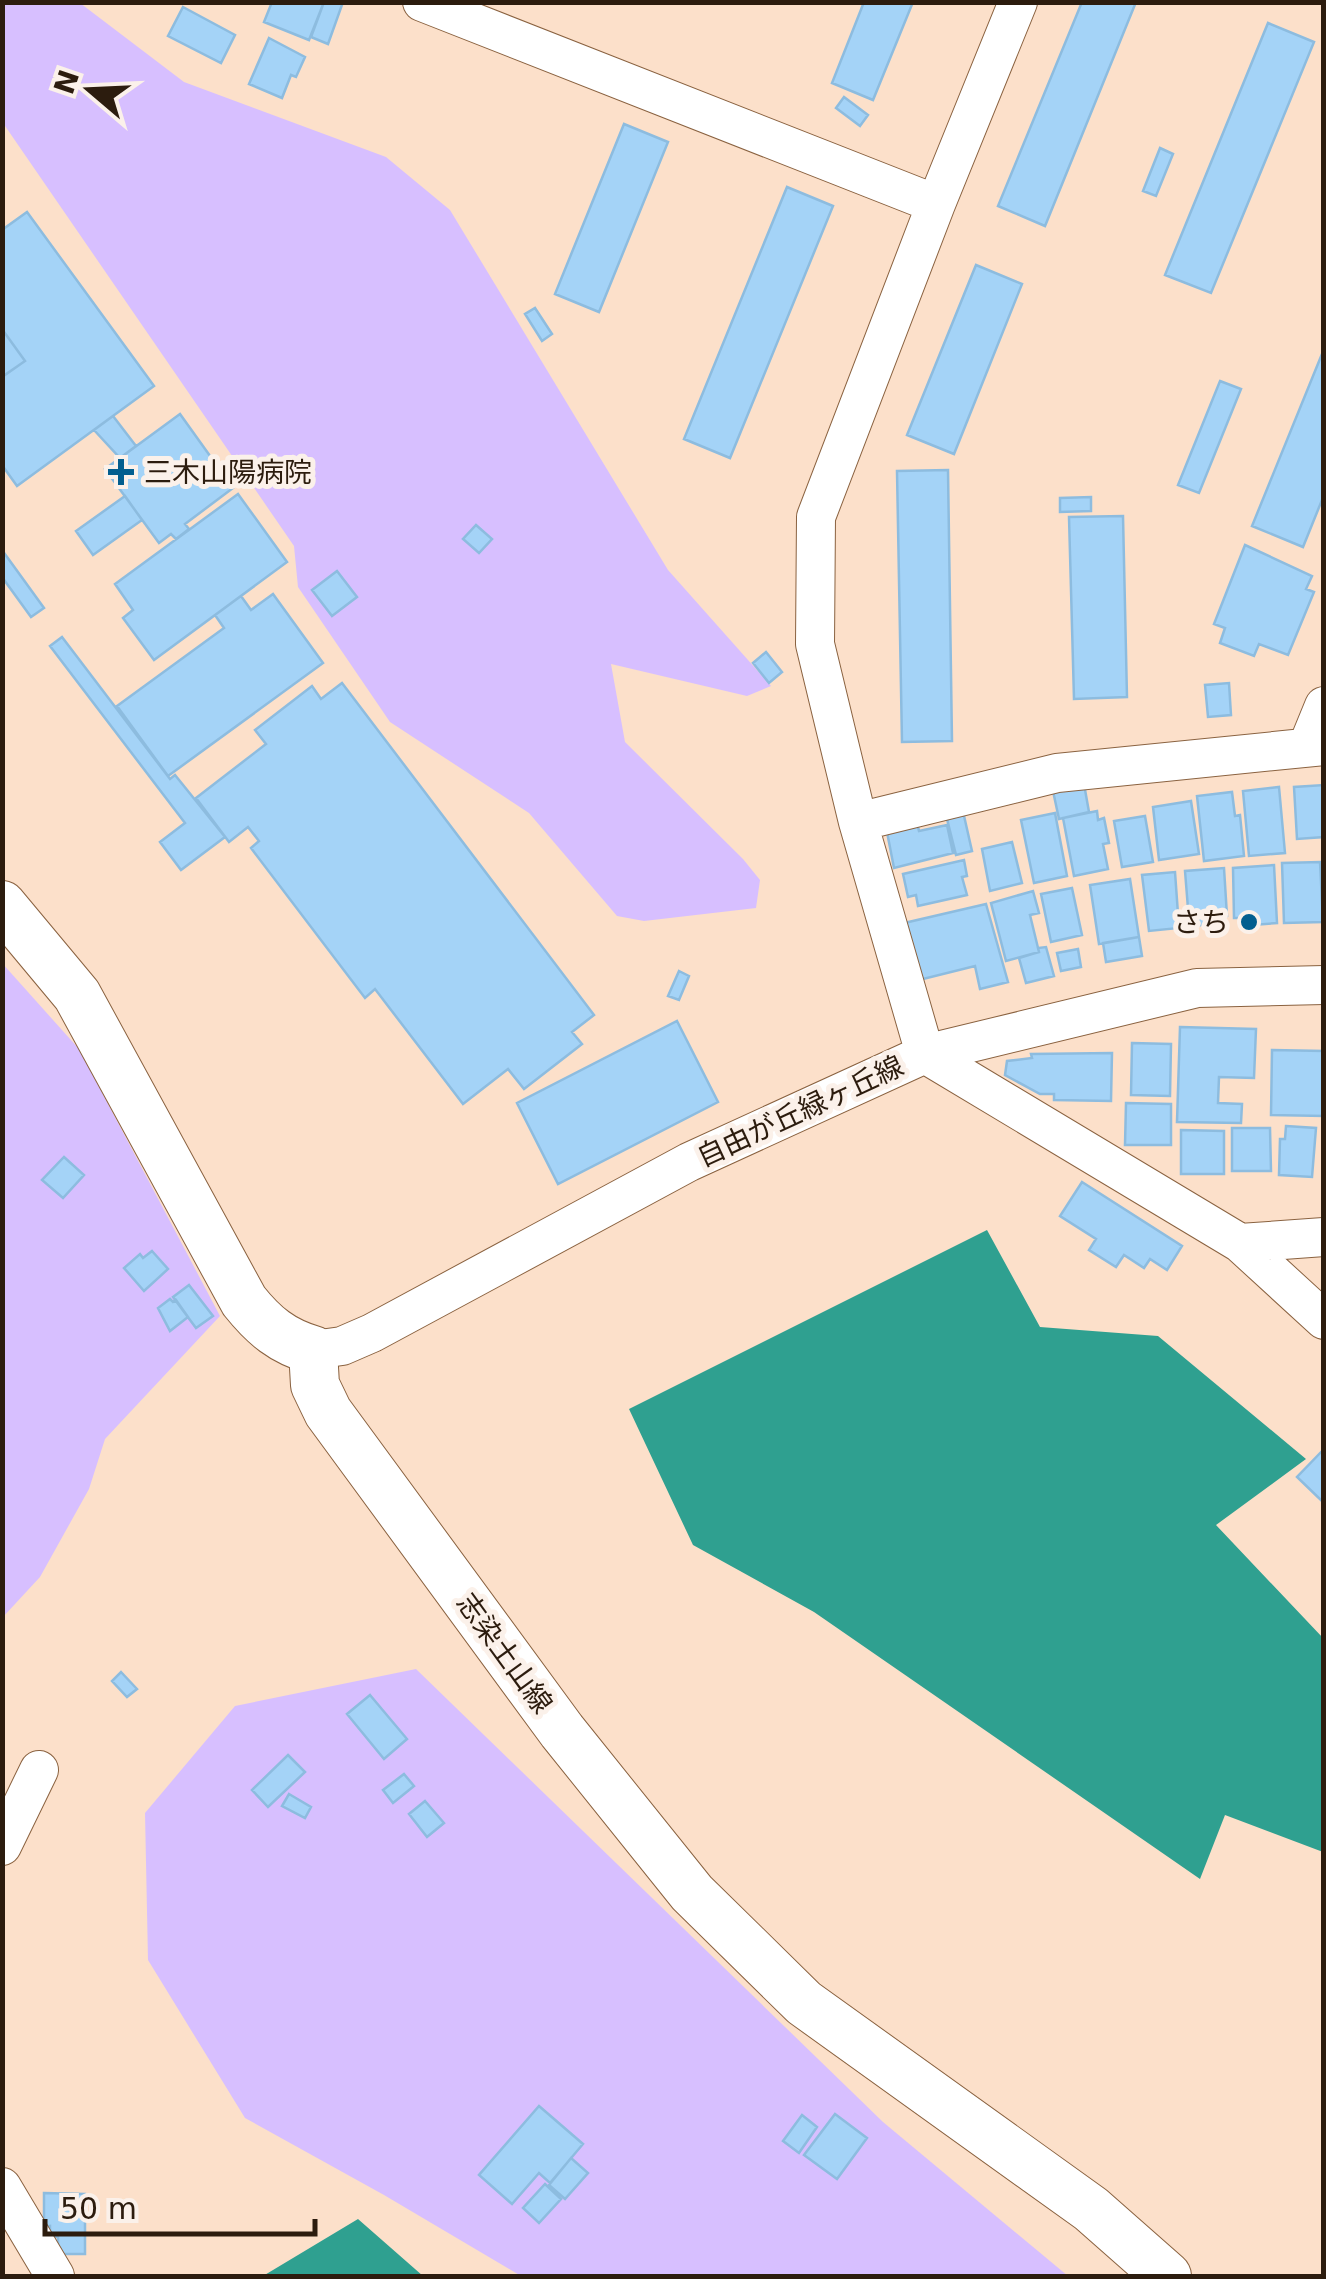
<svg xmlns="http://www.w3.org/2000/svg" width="1326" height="2279" font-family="'DejaVu Sans','Noto Sans JP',sans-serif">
<rect width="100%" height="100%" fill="#fce0ca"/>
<path fill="#d7bfff" d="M2 3H80L184 82 386 157 450 210 668 570 771 686 747 696 611 664 625 742 743 859 760 880 756 908 644 921 617 916 529 813 390 722 298 587 294 546 3 123Z
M2 963 79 1049 220 1316 105 1439 89 1489 40 1577 3 1617Z
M416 1669 883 2122 1068 2276H521L384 2195 245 2118 148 1960 145 1813 235 1706Z"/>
<path fill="#2fa090" d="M987 1230 1040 1327 1158 1336 1306 1459 1216 1525 1323 1638V1852L1225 1815 1200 1879 814 1612 693 1545 629 1409Z
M358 2219 423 2276H263Z"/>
<path fill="#a4d3f7" stroke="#8dbcdf" stroke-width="2.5" d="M272 2H324L309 40 264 22Z
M324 2H343L328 44 311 37Z
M864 2H913L873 100 832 83Z
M1082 2H1136L1045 226 998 206Z
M183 7 235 35 221 63 168 36Z
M1268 23 1314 42 1211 293 1165 275Z
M269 38 305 57 296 77 291 75 282 98 249 84Z
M844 97 868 115 860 126 836 108Z
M624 124 668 142 599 312 555 294Z
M1160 148 1173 154 1156 196 1143 191Z
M787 187 833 206 730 458 684 439Z
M27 212 154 386 17 486 2 465V377L25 361 2 329V230Z
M976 265 1022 284 954 454 907 435Z
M535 308 552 334 542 341 525 314Z
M2 329 25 361 2 377Z
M1324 349V495L1303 547 1252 526Z
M1220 381 1241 389 1199 493 1178 485Z
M180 414 233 488 185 524 189 529 176 539 171 534 159 543 105 469Z
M113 416 136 446 120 458 94 430Z
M948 470 952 741 902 742 897 471Z
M238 494 287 562 154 660 123 618 133 610 115 584Z
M125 496 142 520 93 555 76 531Z
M1091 497V511L1060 512V498Z
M1123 516 1127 697 1074 699 1069 517Z
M476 525 492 539 479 553 463 539Z
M1245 545 1312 576 1306 589 1314 592 1288 655 1259 644 1254 656 1220 643 1225 628 1214 624Z
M2 550 44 608 31 617 2 577Z
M337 571 357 597 332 616 312 590Z
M273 594 323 663 168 776 117 706 224 628 215 615 241 596 251 610Z
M62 637 170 779 175 775 225 837 181 870 160 842 185 823 50 646Z
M766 652 782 672 769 683 753 663Z
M342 683 594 1015 572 1032 582 1044 524 1089 508 1069 463 1104 375 989 365 998 251 848 259 841 248 827 229 842 196 798 266 744 255 730 312 686 321 699Z
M1229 683 1231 715 1208 717 1205 685Z
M1084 784 1089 812 1059 819 1053 791Z
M1324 785V837L1297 839 1294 787Z
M1279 787 1285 853 1249 856 1243 791Z
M1232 792 1235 816 1240 815 1244 856 1204 861 1197 796Z
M1191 801 1199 854 1159 860 1153 807Z
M962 807 972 851 956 855 945 811Z
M1097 811 1098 820 1104 818 1109 843 1103 844 1108 869 1074 876 1063 818Z
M1055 813 1067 876 1034 883 1021 820Z
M1145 816 1153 862 1122 867 1114 821Z
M917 823 919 831 947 825 953 853 894 868 887 832Z
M1012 842 1022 883 990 891 982 849Z
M964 860 967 876 962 877 967 895 918 906 916 895 908 897 903 874Z
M1320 862 1323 922 1284 923 1282 863Z
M1274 865 1277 923 1240 926 1239 918H1234L1233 868Z
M1224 868 1227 916 1223 917V922L1194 926 1193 920 1189 921 1185 871Z
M1175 872 1179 928 1149 931 1142 875Z
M1130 879 1139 937 1099 944 1090 885Z
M1072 888 1082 935 1051 942 1041 894Z
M1033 891 1039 913 1030 915 1039 952 1006 961 991 903Z
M986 904 1008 982 980 989 975 966 915 981 900 924Z
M1139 937 1142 956 1106 962 1103 943Z
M1046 947 1054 976 1026 983 1019 958 1039 952 1038 948Z
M1078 949 1081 967 1061 971 1057 953Z
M679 971 689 976 679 1000 668 996Z
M677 1021 718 1102 558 1184 517 1103Z
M1180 1027 1256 1029 1254 1078 1219 1077 1218 1103 1242 1104 1241 1123 1177 1122Z
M1132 1043 1171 1044 1170 1096 1131 1095Z
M1272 1050 1324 1051V1116L1271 1115Z
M1112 1053 1111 1101 1054 1100V1094H1040L1005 1075 1007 1061 1032 1058 1031 1054Z
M1126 1103 1171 1104V1145H1125Z
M1286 1126 1316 1128 1312 1177 1279 1175 1280 1139H1285Z
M1232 1128H1270L1271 1171H1232Z
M1181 1130 1224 1131V1174H1181Z
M64 1157 84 1175 63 1198 42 1180Z
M1082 1182 1182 1246 1167 1270 1150 1259 1144 1268 1124 1255 1116 1267 1089 1250 1096 1239 1060 1216Z
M152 1251 168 1269 144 1291 124 1268 140 1254 143 1258Z
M189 1285 213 1316 196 1328 173 1297Z
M170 1299 173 1302 176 1300 188 1317 170 1331 158 1308Z
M1324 1449V1503L1297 1477Z
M121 1672 137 1689 127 1697 112 1681Z
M370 1695 407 1739 384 1759 347 1714Z
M288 1755 305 1772 268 1807 252 1790Z
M404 1774 414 1786 393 1803 383 1790Z
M289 1794 311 1807 305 1818 282 1806Z
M425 1801 444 1823 427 1837 409 1814Z
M539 2106 583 2144 550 2183 539 2173 512 2204 479 2175Z
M835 2114 867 2138 837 2179 804 2155Z
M802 2115 817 2127 799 2153 783 2141Z
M571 2158 588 2173 565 2199 549 2185Z
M545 2184 561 2199 539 2223 523 2208Z
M44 2193 85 2194V2254H58V2237H50V2226L44 2227Z"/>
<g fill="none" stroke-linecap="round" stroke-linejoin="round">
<g stroke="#8a6240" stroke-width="40">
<path id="minor" d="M422 2 936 204
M1018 2 936 204 816 517 815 644 858 822 925 1054 1240 1243 1324 1320
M1308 745 1324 706
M858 822 1057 773 1324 746
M1240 1243 1324 1237
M313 1350 342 1346 372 1333 689 1162 925 1054 1197 988 1324 985
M2 1846 39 1770
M2 2187 55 2276"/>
</g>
<g stroke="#8a6240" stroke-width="50">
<path id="major" d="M2 905 77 995 244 1301C264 1326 282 1341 313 1350L315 1385 328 1412 562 1731 692 1893 804 2003 1091 2209 1167 2276"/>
</g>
<use href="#minor" stroke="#fff" stroke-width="38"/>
<use href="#major" stroke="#fff" stroke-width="48"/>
</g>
<g fill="#025e8f" stroke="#fbf1ea" stroke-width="4">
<path d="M116 457h10v10h10v10h-10v10h-10v-10h-10v-10h10z"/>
<circle cx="1249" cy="922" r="10"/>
</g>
<g text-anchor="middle" stroke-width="10" stroke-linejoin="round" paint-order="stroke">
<g font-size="28" fill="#2c1c0e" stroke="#fbf1ea" text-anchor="start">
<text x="144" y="482">三木山陽病院</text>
<text x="1229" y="932" text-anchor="end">さち</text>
</g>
<g font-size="28" fill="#2c1c0e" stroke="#fbf1ea">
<text transform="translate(800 1111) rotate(-25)" y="10">自由が丘緑ヶ丘線</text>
<text transform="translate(505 1653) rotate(54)" y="10">志染土山線</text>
</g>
</g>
<rect width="1326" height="2279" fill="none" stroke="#2c1c0e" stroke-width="10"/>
<g transform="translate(90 90) rotate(289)" stroke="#fbf1ea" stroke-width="8" paint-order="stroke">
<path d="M0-8L18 38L0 25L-18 38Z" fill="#2c1c0e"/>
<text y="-15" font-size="28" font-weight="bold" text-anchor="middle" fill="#2c1c0e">N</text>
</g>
<path d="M45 2219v15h270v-15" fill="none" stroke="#2c1c0e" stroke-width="5"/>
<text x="60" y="2219" font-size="30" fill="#2c1c0e" stroke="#fbf1ea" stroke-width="8" paint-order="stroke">50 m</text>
</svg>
